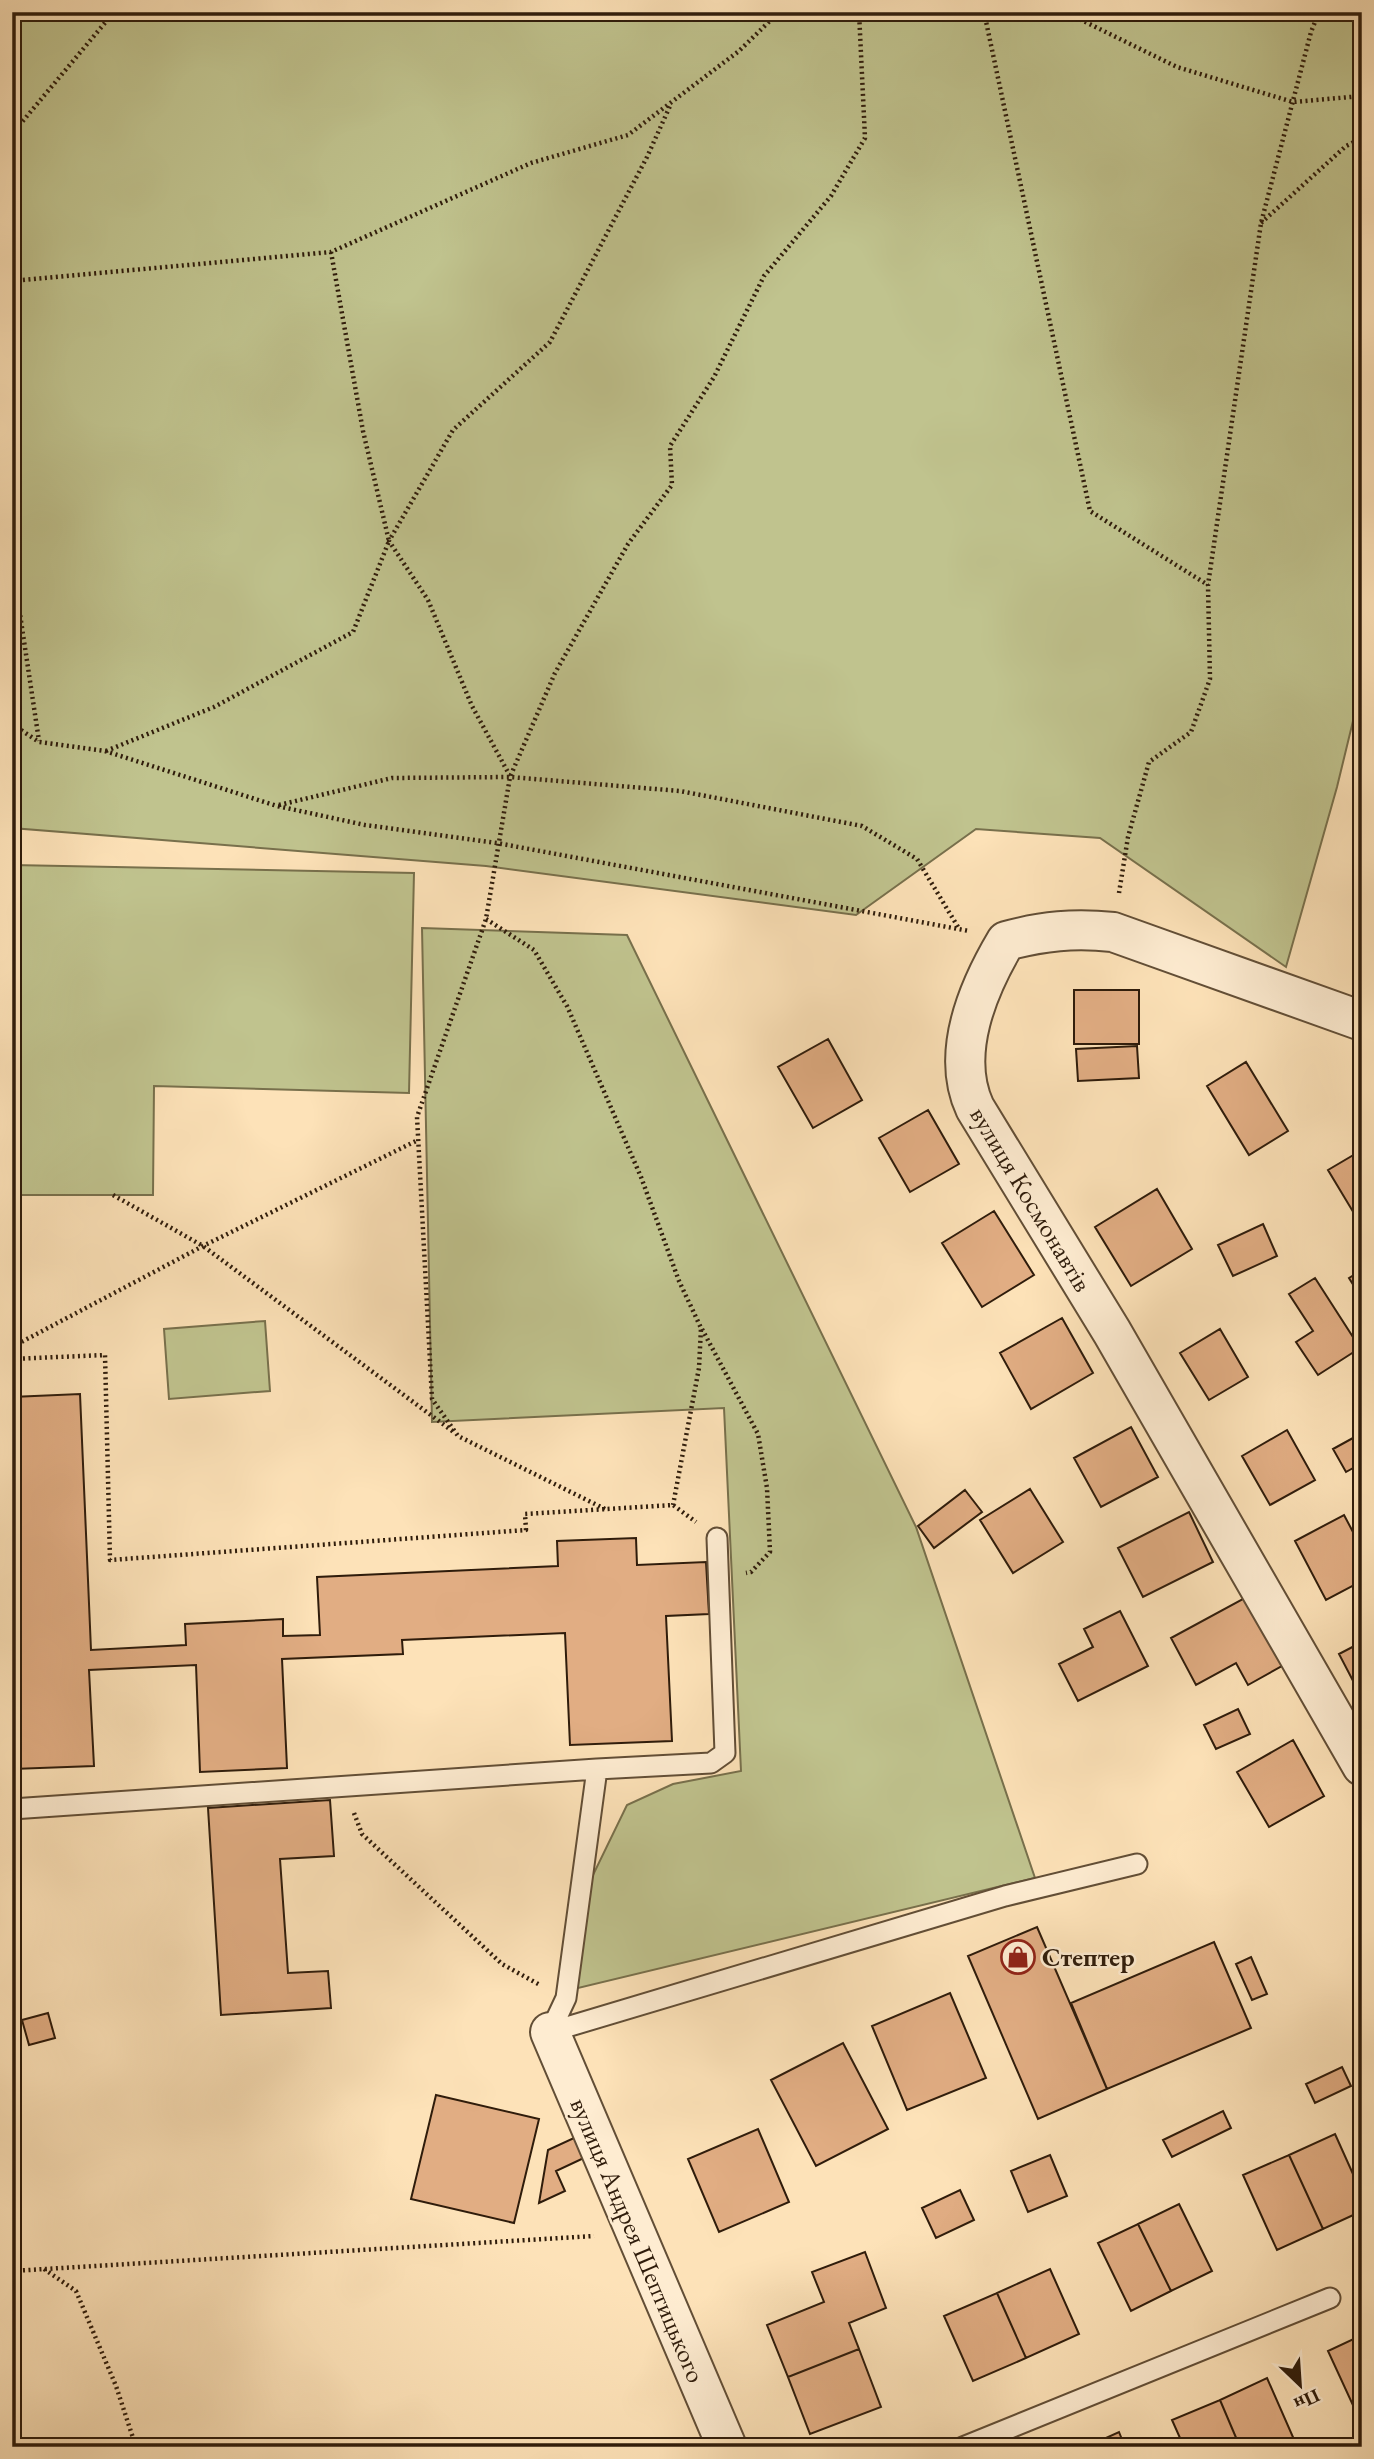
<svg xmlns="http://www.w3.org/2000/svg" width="1374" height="2459" font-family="'EB Garamond',serif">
<rect width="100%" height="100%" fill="#fde2b8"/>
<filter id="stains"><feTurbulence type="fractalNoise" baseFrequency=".00286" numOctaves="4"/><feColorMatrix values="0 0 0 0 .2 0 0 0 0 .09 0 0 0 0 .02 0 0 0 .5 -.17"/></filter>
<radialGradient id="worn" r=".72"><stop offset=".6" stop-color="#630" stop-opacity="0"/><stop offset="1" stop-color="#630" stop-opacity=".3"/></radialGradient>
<path fill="#c0c38e" stroke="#78704c" stroke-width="2" d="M12 12H1362V684L1337 787 1286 967 1100 838 976 829 856 915 486 866 12 828Z
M12 865 414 873 409 1093 154 1086 153 1195H12Z
M422 928 627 935 916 1527 1035 1878 574 1989 592 1877 627 1805 673 1784 741 1771 724 1408 432 1422Z
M265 1321 270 1391 169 1399 164 1329Z"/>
<path fill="#e1ad83" stroke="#2f1c0b" stroke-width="2" d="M1074 990H1139V1044H1074Z
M828 1039 862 1100 813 1128 778 1067Z
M1137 1046 1139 1078 1078 1081 1076 1049Z
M1246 1062 1288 1131 1249 1155 1207 1086Z
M928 1110 959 1164 910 1192 879 1138Z
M1362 1150V1211L1355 1215 1328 1170Z
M1157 1189 1192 1249 1131 1286 1095 1227Z
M994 1211 1034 1275 982 1307 942 1243Z
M1263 1224 1277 1256 1233 1276 1218 1245Z
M1362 1270V1299L1349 1278Z
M1315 1278 1360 1348 1318 1375 1296 1342 1313 1331 1289 1294Z
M1062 1318 1093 1373 1031 1409 1000 1353Z
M1220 1329 1248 1377 1209 1400 1180 1353Z
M80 1394 91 1650 186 1645 185 1624 283 1619V1636L320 1635 317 1577 558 1566 557 1541 636 1538 637 1565 706 1562 709 1614 666 1616 672 1741 570 1745 565 1633 402 1640 403 1654 282 1659 287 1768 200 1772 196 1665 89 1670 94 1766 13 1769 12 1397Z
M1131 1427 1158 1477 1101 1507 1074 1458Z
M1287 1430 1315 1480 1270 1505 1242 1456Z
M1362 1433V1463L1346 1472 1333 1449Z
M1030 1489 1063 1542 1013 1573 980 1520Z
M965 1490 982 1512 934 1548 918 1526Z
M1189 1512 1213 1562 1143 1597 1118 1548Z
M1344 1515 1362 1549V1581L1326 1600 1295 1541Z
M1252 1594 1289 1662 1248 1685 1236 1663 1196 1685 1171 1638Z
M1120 1611 1148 1666 1078 1701 1059 1664 1093 1647 1084 1629Z
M1362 1642V1698L1339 1654Z
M1238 1709 1250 1734 1216 1749 1204 1725Z
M1293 1740 1324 1796 1269 1827 1237 1772Z
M330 1800 334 1856 280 1859 288 1973 328 1971 331 2008 221 2015 208 1808Z
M1037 1927 1107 2089 1038 2119 968 1956Z
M1214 1942 1251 2028 1107 2089 1071 2003Z
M1251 1957 1267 1994 1252 2000 1236 1964Z
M950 1993 986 2078 907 2110 872 2026Z
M48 2013 55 2038 29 2045 22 2020Z
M843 2043 888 2129 816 2166 771 2080Z
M1342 2067 1351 2086 1315 2103 1306 2084Z
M436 2095 539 2119 514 2223 411 2199Z
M1223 2111 1231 2128 1172 2157 1163 2140Z
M758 2129 789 2202 719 2232 688 2159Z
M1335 2134 1362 2194V2211L1323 2229 1289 2155Z
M576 2137 586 2157 556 2171 565 2191 539 2203 548 2150Z
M1050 2155 1067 2196 1028 2212 1011 2171Z
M1289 2155 1323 2229 1277 2250 1243 2175Z
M960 2190 974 2220 936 2238 922 2208Z
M1179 2204 1212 2271 1171 2291 1138 2224Z
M1138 2224 1171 2291 1131 2311 1098 2243Z
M865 2252 886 2308 849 2323 859 2349 788 2377 767 2325 824 2302 812 2272Z
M1050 2269 1079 2334 1026 2358 997 2293Z
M997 2293 1026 2358 973 2381 944 2316Z
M1362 2335V2412L1357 2414 1328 2351Z
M859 2349 881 2407 810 2434 788 2377Z
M1267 2378 1296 2444 1289 2447H1240L1220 2400Z
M1220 2400 1240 2447H1184L1172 2420Z
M1119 2432 1125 2447H1086Z"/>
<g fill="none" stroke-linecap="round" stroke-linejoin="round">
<g stroke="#624e36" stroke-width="23">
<path id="lane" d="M597 1769 711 1763 725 1753 717 1538
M12 1809 597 1769 566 1998 550 2032
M550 2032 1005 1896 1137 1864
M963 2447 1330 2298"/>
</g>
<g stroke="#624e36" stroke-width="42">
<path id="street" d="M1362 1021 1113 932C1074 928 1043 931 1006 941 978 988 950 1054 975 1108L1112 1332 1362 1766
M550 2032 727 2447"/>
</g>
<path stroke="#2f1c0b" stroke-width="4.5" stroke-dasharray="2 3.5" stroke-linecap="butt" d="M984 12 1090 511 1208 585
M1065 12 1177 67 1293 102 1362 96
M12 134 114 12
M1261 223 1346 146 1362 138
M12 281 331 252 531 163 628 135 739 51 779 12
M12 561 39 741
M12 724 39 742 105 751 277 806 365 825 497 843 969 931
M106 751 214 707 353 632 389 541 363 431 331 252
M510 776 472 706 428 600 389 541 453 430 550 342 647 157 670 106
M279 805 392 778 510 777 680 791 862 826 917 859 958 927
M1119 893 1128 837 1149 762 1191 732 1210 679 1208 585 1261 223 1311 32 1319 12
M486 919 534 950 567 1006 641 1177 679 1281 701 1328 699 1368 673 1505
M113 1195 203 1246 455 1433
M702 1329 758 1434 767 1488 770 1552 751 1572 746 1573
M12 1347 203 1246 416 1141
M12 1359 105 1355 110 1560 526 1530 525 1514 673 1505 696 1522
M605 1509 458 1436 432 1399 417 1117 486 919 510 777 555 673 628 544 672 485 670 446 714 377 764 276 831 196 865 138 859 12
M354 1813 362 1834 502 1964 540 1985
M44 2269 76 2291 116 2386 136 2447
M12 2271 594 2236"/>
<use href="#lane" stroke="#feecd1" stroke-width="19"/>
<use href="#street" stroke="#feecd1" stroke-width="38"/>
</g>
<defs>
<g id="shop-ring" transform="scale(1.75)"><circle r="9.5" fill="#feecd1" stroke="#8f2418" stroke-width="1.5"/><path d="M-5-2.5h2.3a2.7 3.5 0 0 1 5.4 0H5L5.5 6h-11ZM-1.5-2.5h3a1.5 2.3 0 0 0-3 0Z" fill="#8f2418"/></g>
</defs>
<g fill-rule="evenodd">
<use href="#shop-ring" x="1018" y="1957"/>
</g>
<g text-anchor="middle" stroke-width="5" stroke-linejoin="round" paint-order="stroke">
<g font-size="26" fill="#2f1c0b" stroke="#feecd1">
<text transform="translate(1031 1199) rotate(59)" y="9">вулиця Космонавтів</text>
<text transform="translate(638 2240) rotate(67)" y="9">вулиця Андрея Шептицького</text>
</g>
<g font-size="26" font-weight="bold" fill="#2f1c0b" stroke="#feecd1" text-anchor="start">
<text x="1042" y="1966">Стептер</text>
</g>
</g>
<rect width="1374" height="2459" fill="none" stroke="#fde2b8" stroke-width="42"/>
<rect x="14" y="14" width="1346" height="2431" fill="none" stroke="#2f1c0b" stroke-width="3.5"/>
<rect x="21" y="21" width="1332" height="2417" fill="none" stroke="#2f1c0b" stroke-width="2"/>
<g transform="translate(1300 2385) rotate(155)" stroke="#feecd1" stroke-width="5" paint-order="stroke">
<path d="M0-5L12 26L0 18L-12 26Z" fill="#2f1c0b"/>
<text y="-10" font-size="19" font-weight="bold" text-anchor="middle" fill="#2f1c0b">Пн</text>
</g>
<rect width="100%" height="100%" filter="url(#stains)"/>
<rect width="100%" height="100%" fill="url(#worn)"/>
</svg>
